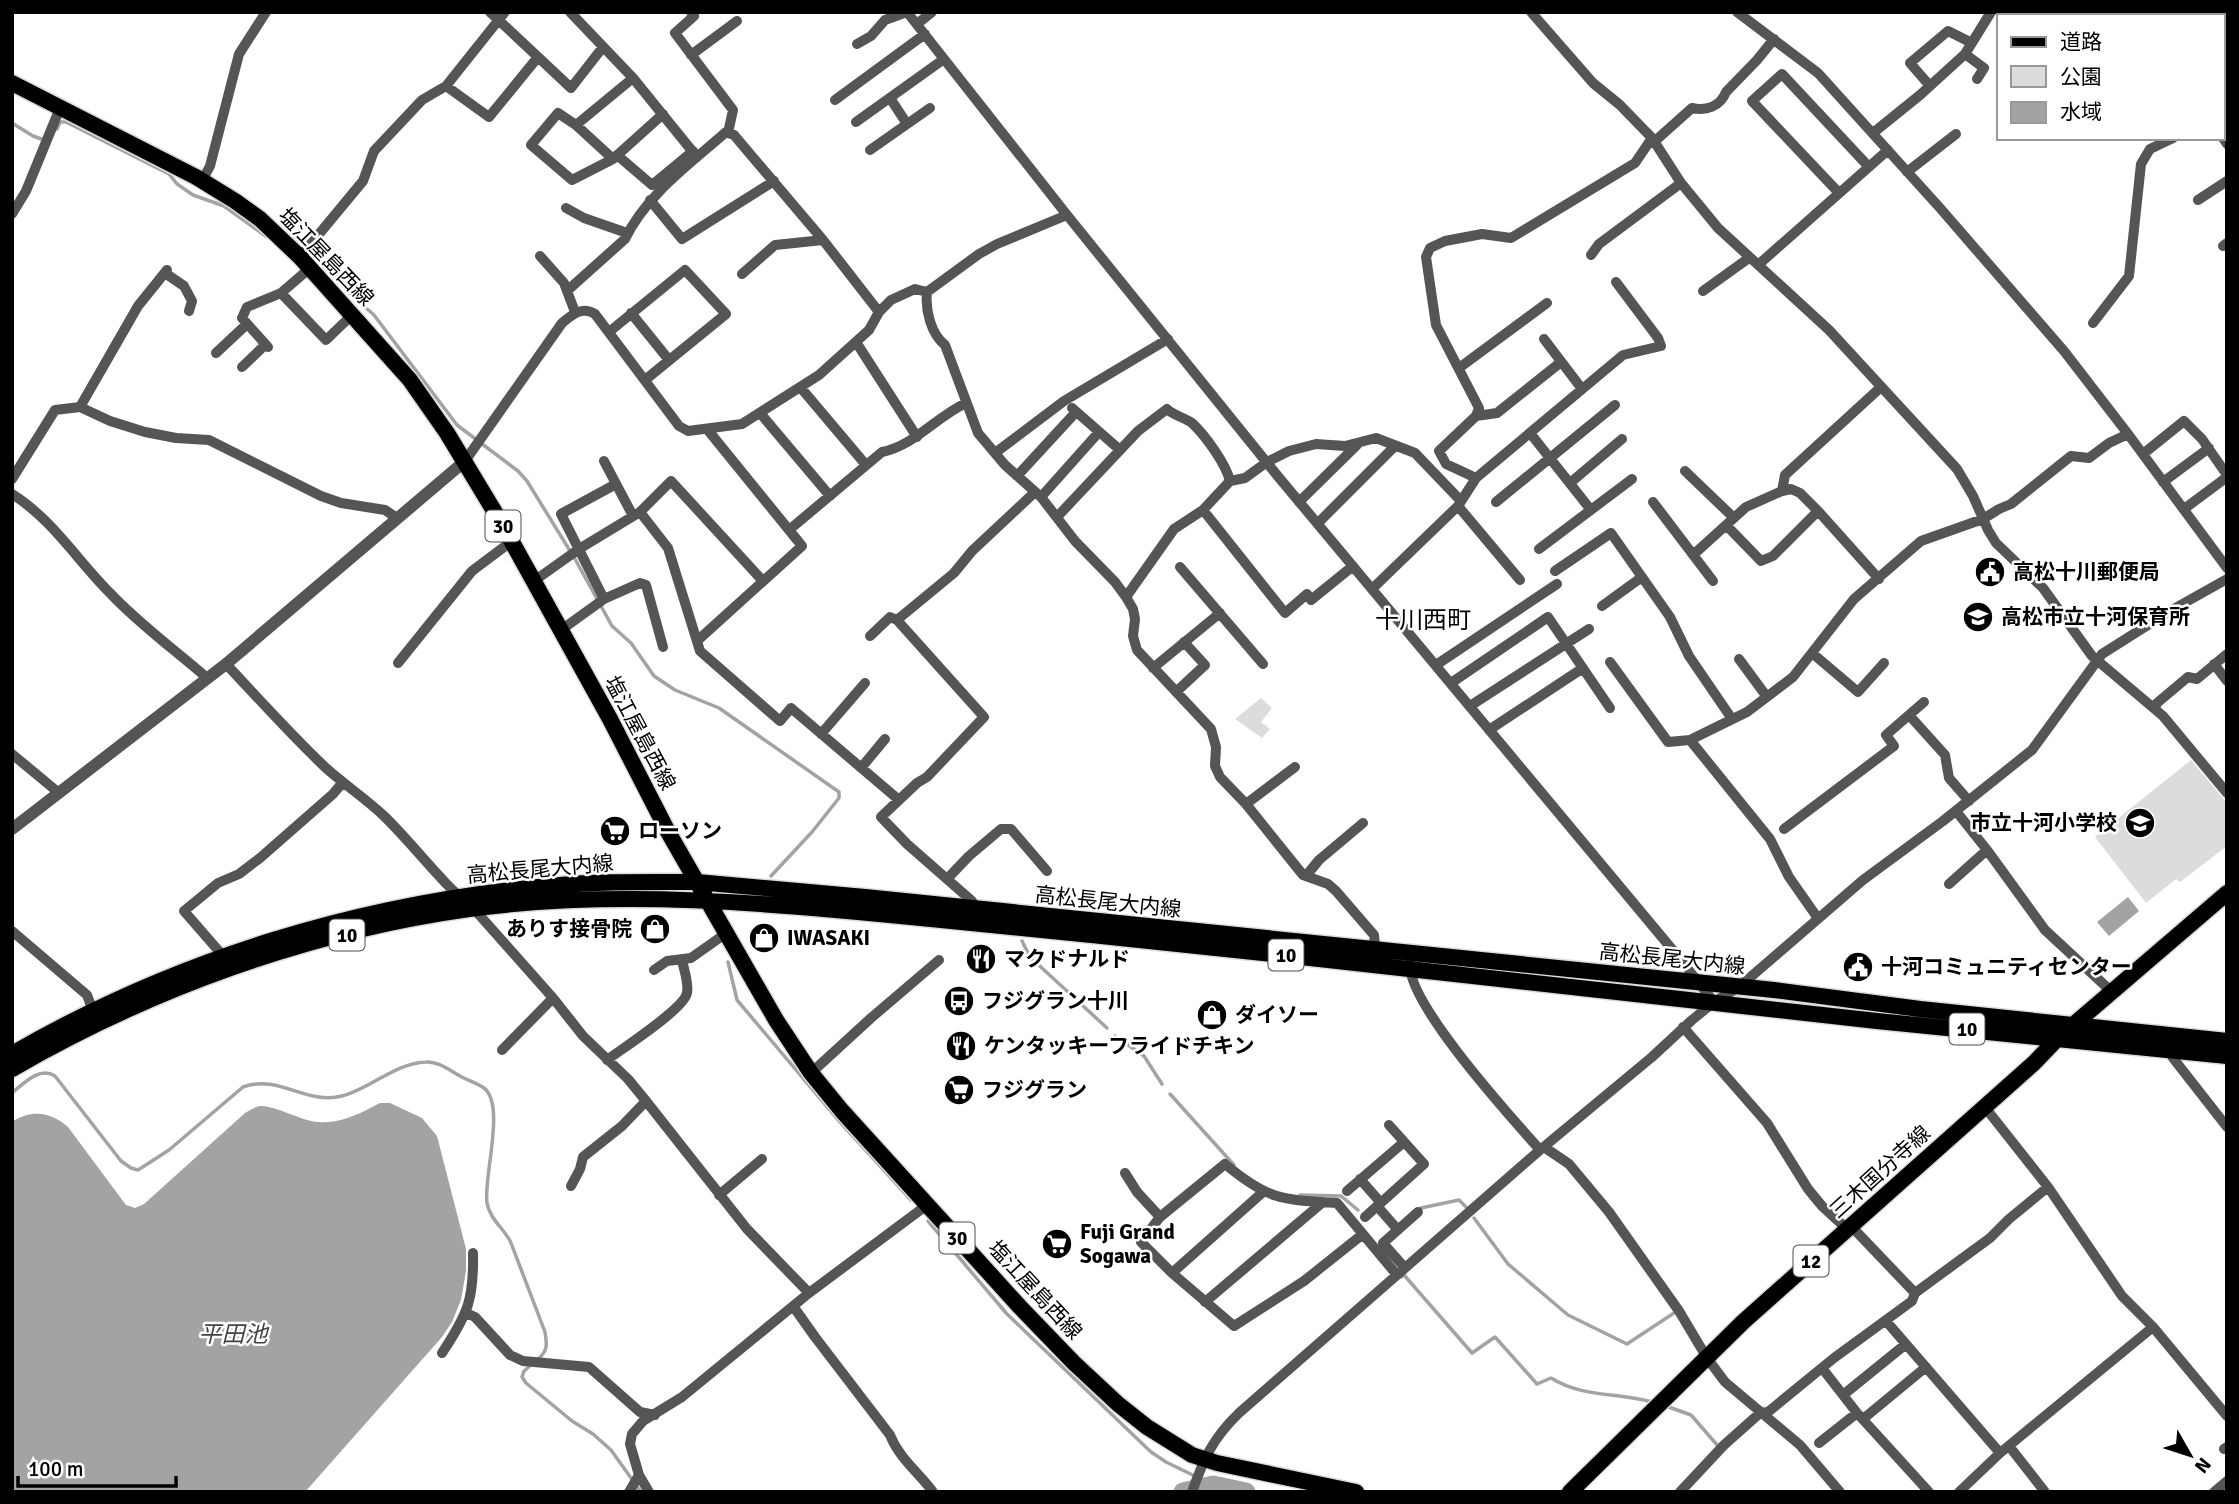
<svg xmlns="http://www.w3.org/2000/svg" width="2239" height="1504" font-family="Signika,'Noto Sans JP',sans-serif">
<rect width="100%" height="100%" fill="#fff"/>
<path fill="#dcdcdc" d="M1261 698 1272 708 1261 722 1270 729 1262 738 1235 719Z
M2191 760 2227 803V846L2180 882 2176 879 2146 903 2095 837Z"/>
<path fill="#a3a3a3" d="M2128 897 2139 911 2109 936 2097 922Z
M380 1103H390L422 1118 437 1136 466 1249V1271L461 1300 452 1322 442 1337 305 1492H12V1122C31 1109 51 1112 68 1127L126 1205 135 1208 144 1204 245 1113C250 1110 255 1107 260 1106 274 1105 302 1121 318 1122 342 1124 360 1113 380 1103Z"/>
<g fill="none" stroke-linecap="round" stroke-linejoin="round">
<path stroke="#a3a3a3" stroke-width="3.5" d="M12 123 33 136 44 140
M57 129 60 122H66L169 174 177 184 193 195 224 206 267 237
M287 232 297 240 309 243 337 271 348 292 374 315 457 425 518 471 527 481 575 559 612 626 631 643 654 676 675 690 719 708 839 792V798L812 832 771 876
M1022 941 1030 957 1107 1028
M728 962 737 1000 840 1122 911 1200
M1115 1036 1144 1056 1162 1084
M12 1093C24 1083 40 1066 55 1076L121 1161 131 1168 138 1170 169 1150 243 1087C279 1074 305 1105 342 1096 370 1089 395 1063 426 1062 438 1061 449 1070 460 1076 467 1080 477 1083 484 1088 506 1105 483 1178 487 1203 490 1220 505 1229 511 1243L545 1332C547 1344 548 1351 538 1359
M1170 1094 1234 1165
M1300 1195 1341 1196 1358 1210
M1421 1208 1459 1200 1466 1207
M1474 1218 1508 1264 1568 1315 1627 1344 1674 1313
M928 1221 1007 1314 1151 1452 1166 1462 1213 1485
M1401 1277 1404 1275 1472 1353 1495 1337 1537 1384 1551 1378C1583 1398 1617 1392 1652 1402
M532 1364 524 1371 522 1377 526 1383 572 1421 593 1434 611 1450 641 1492
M1666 1406 1691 1415 1718 1446"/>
<path stroke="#a3a3a3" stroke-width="19" d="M1183 1492 1213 1485 1246 1492"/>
<g stroke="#dbdbdb" stroke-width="19">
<path id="primary" d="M12 83 196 177 235 201 260 219 300 257 410 380 447 433 502 524 610 719 667 830 776 1020 811 1073 842 1111 1020 1307 1074 1363 1118 1404 1147 1427 1192 1455 1217 1463 1356 1492
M12 1054C176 959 360 903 549 886 595 881 650 882 697 882L865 897 1774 990 1920 1009 2227 1041
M12 1069C150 989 310 931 469 909 618 889 771 903 921 918 1045 930 1168 943 1292 956 1488 976 1682 1000 1877 1021 1994 1033 2110 1044 2227 1056
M1570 1492 1743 1322 2034 1063 2058 1038 2227 893"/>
</g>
<path stroke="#555" stroke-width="10" d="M490 12 571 88 603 47
M570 12 633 78 697 157
M691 12 694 16 675 33 733 110 728 133
M1531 12 1593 83 1620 105 1652 138 1681 183 1718 228 1829 330 1957 469 1973 496 1988 530 1996 543 2043 588 2092 656 2163 716 2227 793
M1737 12 1818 73 1940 208 2064 351 2128 434 2227 568
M2024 12 2029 16
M917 24 932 12
M857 44 871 36 885 20 907 12 1067 215 1276 474 1676 954 1714 1002
M1965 54 1984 68 1977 79
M691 55 737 21
M446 86 489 117 538 57
M1930 86 1910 63 1948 31 1972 43
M890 98 907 124
M835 100 925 34
M2223 100 2227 97
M558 113 576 125 613 159 572 180 531 145Z
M856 122 944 59
M576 125 633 78
M1873 133 1920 95 1965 54 1991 12
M2223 138 2227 144
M1655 141 1692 108C1706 111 1720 107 1726 92L1757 60 1774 39
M870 150 930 108
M617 155 652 185 693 151
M613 159 663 114
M1907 172 1956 134
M202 181 210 166 239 54 266 12
M1839 193 1752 101 1782 74 1869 167
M650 200 682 239 774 181
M2198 200 2227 181
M566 208 584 218 627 233
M12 214 26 191 60 108
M1067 215 997 244 979 254 927 292C925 310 931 334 945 345L978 433 1005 465 1041 497 1075 541 1115 582 1126 597 1133 609 1135 619 1133 636 1137 650 1211 729 1216 747 1215 766 1220 777 1246 804 1303 875 1328 884 1336 891 1374 935 1376 955
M2223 246 2227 243
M1591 255 1599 244 1681 183
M540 256 564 283 575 312
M300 257 363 181 374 151 422 100 446 86 505 12
M1758 265 1888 150
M165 273 184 286 192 301 189 311
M742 274 775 245 823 240
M568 290 625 239C646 195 690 164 726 132L734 135 823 240 879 312
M1703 291 1749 258
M281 293 310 268
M631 313 669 360
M2093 323 2129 276 2141 164 2150 149 2173 138
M609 332 685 270 726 314 645 380
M1544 339 1582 389
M856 342 917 437
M268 347 242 318 247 307 281 293 326 340 352 315
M216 353 247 324
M242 367 265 345
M1459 368 1547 303
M801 388 866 465
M80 407 110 421 145 432 176 438 209 440 321 496 341 503 385 510 397 518
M1072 408 1120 450
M760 413 830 496
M1476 416 1497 413 1561 362
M1530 433 1591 510
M995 453 1064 401 1168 339
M2143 454 2184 421 2202 439 2227 475
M465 461 562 323C573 314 582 306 595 314L679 426 688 431 742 424 819 375 869 330 879 312 891 300 915 289 927 292
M604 461 633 516
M1685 471 1734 518
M1017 476 1076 412
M1476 478 1446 464 1439 451 1476 416 1479 408 1436 325 1426 257 1430 248 1445 241 1482 234 1511 238 1635 163 1652 138
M12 479 55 410 80 407 138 306 167 270
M2163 482 2209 448
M1570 483 1622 439
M616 484 561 514 604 599 640 583 646 585 663 647
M1782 491 1785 475 1881 387
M12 494C52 519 77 560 110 593 139 624 175 650 207 678
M1041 497 1099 432
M1299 502 1357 445
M1496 502 1615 405
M1653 502 1713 581
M1458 506 1520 580
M2184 509 2227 477
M1203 510 1285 613 1307 594 1311 600 1353 566
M640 512 668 548 700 651 780 721 791 708 899 800
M1057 517 1138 431 1167 409C1174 416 1184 417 1192 423 1205 435 1226 464 1230 481
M1318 523 1395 446
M1726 525 1761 561 1773 556 1818 511
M789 530 882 452C915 445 936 417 966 403
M1539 549 1632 479
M1693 555 1746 507 1782 491 1791 489 1800 493 1818 511 1879 579
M1180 567 1263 664
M1555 571 1611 533 1670 617 1689 656 1732 719
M534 581 579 549 640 512 671 481 763 581
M1372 589 1458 506 1476 478 1623 355 1661 346 1658 338 1616 282
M1126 597 1174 529 1203 510 1230 481 1245 478 1267 462 1289 451 1316 444 1345 446 1376 438 1415 453 1461 501
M1602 606 1642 577
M897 620 954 573 972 551 1035 492
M561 630 604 599
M870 636 890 617 897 620 984 717 927 777 917 783 881 817 907 844 972 901 971 908
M697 641 802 546 707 429
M1812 653 1858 692 1884 663
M1739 659 1767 697
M1610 662 1668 742 1690 740 1770 839 1789 877 1817 917
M398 663 472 571 512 541
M226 664C259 699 291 735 326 768 345 785 366 799 384 816 415 846 440 882 474 909L553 998 583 1036 628 1079 646 1101 747 1229 809 1293
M2214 664 2227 681
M1436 665 1557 584
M1153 668 1220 613
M1451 683 1548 617 1610 708
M1176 692 1205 665 1184 642
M1470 706 1589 629
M2155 709 2157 703 2188 677 2197 679 2227 654
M1909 715 1945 755 1949 778 1969 801
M1489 730 1583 668
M821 734 865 683
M1690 740 1747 712 1793 677 1854 599 1921 541 1983 519 1999 509 2011 504 2071 456 2089 458 2109 443 2128 434
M12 754 59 793
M861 768 885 739
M1246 804 1295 767
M1956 811 1987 850 2045 930 2112 992
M1784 829 1894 746 1886 735 1924 702
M1306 876 1319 860 1363 823
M947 879 969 856 1001 829H1011L1047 871
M1949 884 1987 850
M12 931 87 995 93 1011
M224 957 184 911 218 883 239 874 260 858 333 794 343 782
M1410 964C1407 1003 1511 1117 1540 1150
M654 970 667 961 691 958 725 934
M1683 1027 1767 1123 1808 1189 1822 1206 1847 1229
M502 1050 553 998
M2169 1050 2173 1058 2227 1127
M607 1060C623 1048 684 1009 687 993 689 983 684 970 682 960
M811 1073 871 1018 939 960
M1984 1106 2048 1187 2122 1296 2153 1327
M1544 1147 1569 1164 1609 1212 1679 1311 1707 1358 1725 1382 1800 1445 1840 1492
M1125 1173 1137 1192 1160 1217
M1360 1179 1381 1203
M571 1186 580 1169 583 1157 622 1126 646 1101
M1347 1191 1404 1142
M719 1195 762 1159
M1377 1206 1398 1230
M1365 1217 1424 1164 1389 1125
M1363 1234 1304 1281 1234 1326 1172 1273 1141 1242 1160 1217 1225 1164C1268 1200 1282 1200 1337 1203L1397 1275
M1405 1268 1383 1243 1418 1212
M1172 1273 1263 1192
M1915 1293 1990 1238 2009 1219 2048 1187
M1205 1302 1323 1202
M793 1306 815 1337 890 1435C899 1458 918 1472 933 1492
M466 1313 475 1317 510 1355 523 1361 589 1367 640 1412 655 1415
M1886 1321 2000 1453
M442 1353C468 1314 474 1299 473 1253
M1822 1368 1857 1413 1929 1492
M1843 1395 1906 1344
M1863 1419 1926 1367
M1819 1443 1857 1413
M2009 1446 2045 1492
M2224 1449 2227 1447
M639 1475 649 1492
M629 1492 639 1475 630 1444 632 1434 643 1421 682 1397 809 1293 927 1205
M1192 1492C1204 1458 1213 1438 1239 1413L1540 1150 1652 1057 1692 1020 1714 1002 1739 987 1863 880 1943 821 2032 750 2102 654 2170 611 2227 579
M1680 1492 1724 1445 1760 1413 1768 1412 1834 1358 1912 1301 1915 1293 1851 1226
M1959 1492 2000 1453 2153 1327 2227 1416
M2214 1492 2227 1481"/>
<path stroke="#555" stroke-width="12" d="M12 829 226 664 465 461"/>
<use href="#primary" stroke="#000" stroke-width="16"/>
</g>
<defs>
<g id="civic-disc" transform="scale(1.575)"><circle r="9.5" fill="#000" stroke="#fff"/><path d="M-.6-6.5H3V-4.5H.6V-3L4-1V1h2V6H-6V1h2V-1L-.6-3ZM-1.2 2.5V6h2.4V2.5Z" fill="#fff"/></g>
<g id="school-disc" transform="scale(1.575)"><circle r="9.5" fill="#000" stroke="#fff"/><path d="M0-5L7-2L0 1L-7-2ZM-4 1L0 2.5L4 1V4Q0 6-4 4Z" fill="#fff"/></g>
<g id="supermarket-disc" transform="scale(1.575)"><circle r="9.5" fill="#000" stroke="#fff"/><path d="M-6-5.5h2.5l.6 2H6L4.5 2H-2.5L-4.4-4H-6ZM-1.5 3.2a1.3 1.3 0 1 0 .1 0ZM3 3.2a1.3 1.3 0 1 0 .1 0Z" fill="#fff"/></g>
<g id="shop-disc" transform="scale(1.575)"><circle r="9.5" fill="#000" stroke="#fff"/><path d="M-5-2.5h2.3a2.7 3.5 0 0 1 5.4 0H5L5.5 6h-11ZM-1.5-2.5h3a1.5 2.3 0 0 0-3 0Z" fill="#fff"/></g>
<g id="restaurant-disc" transform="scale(1.575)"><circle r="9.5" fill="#000" stroke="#fff"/><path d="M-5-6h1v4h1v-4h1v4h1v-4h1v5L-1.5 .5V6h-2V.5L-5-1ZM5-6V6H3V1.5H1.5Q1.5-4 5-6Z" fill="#fff"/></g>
<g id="bus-disc" transform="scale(1.575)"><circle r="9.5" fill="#000" stroke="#fff"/><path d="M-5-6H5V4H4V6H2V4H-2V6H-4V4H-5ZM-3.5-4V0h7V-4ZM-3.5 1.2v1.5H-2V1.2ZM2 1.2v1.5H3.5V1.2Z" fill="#fff"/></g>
</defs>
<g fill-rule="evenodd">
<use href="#civic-disc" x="1990" y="572"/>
<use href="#school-disc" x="1978" y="617"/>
<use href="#school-disc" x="2140" y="823"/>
<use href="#supermarket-disc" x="615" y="831"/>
<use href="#shop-disc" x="655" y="929"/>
<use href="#shop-disc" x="764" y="938"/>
<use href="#restaurant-disc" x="981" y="959"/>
<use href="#civic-disc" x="1858" y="967"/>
<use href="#bus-disc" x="959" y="1001"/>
<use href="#shop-disc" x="1212" y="1015"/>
<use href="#restaurant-disc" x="961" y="1046"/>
<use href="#supermarket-disc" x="959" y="1090"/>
<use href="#supermarket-disc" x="1057" y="1244"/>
</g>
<g text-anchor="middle" stroke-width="5" stroke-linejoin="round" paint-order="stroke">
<g fill="#fff" stroke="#4c4c4c" stroke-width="2">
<rect x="485.5" y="510.5" width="35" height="31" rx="5"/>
<rect x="329.5" y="919.5" width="35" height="31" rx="5"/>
<rect x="1268.5" y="939.5" width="35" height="31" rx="5"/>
<rect x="1949.5" y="1013.5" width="35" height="31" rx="5"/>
<rect x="939.5" y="1222.5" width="35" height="31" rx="5"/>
<rect x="1793.5" y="1245.5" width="35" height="31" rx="5"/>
</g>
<g font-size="19" font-weight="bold" fill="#000">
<text x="503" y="533">30</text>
<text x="347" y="942">10</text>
<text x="1286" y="962">10</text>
<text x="1967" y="1036">10</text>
<text x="957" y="1245">30</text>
<text x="1811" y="1268">12</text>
</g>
<g font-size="21" fill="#000" stroke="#fff">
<text transform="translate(326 257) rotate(46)" y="7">塩江屋島西線</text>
<text transform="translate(640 733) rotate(62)" y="7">塩江屋島西線</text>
<text transform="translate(540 869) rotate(-5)" y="7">高松長尾大内線</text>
<text transform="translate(1108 902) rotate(6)" y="7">高松長尾大内線</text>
<text transform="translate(1672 959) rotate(6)" y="7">高松長尾大内線</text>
<text transform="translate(1880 1172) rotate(-42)" y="7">三木国分寺線</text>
<text transform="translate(1035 1290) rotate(47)" y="7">塩江屋島西線</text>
</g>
<g font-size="21" font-weight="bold" fill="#000" stroke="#fff" text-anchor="start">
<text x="2013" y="579">高松十川郵便局</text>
<text x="2001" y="624">高松市立十河保育所</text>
<text x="2117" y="830" text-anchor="end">市立十河小学校</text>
<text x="638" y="838">ローソン</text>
<text x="632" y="936" text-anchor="end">ありす接骨院</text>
<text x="787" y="945">IWASAKI</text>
<text x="1004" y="966">マクドナルド</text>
<text x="1881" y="974">十河コミュニティセンター</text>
<text x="982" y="1008">フジグラン十川</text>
<text x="1235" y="1022">ダイソー</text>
<text x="984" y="1053">ケンタッキーフライドチキン</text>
<text x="982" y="1097">フジグラン</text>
<text x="1080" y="1239">Fuji Grand<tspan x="1080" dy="24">Sogawa</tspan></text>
</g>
<g font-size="23" font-style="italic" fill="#444" stroke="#fff">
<text x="233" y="1342">平田池</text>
</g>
<g font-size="24" fill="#000" stroke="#fff">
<text x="1423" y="628">十川西町</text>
</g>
</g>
<rect width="2239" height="1504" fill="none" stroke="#000000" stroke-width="28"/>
<rect x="1997" y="14" width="228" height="126" fill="#ffffff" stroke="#999999" stroke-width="2"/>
<rect x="2011" y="37" width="35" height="10" fill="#000000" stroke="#999999" stroke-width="2"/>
<text x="2060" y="49" font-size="21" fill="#000000">道路</text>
<rect x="2011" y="66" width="35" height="21" fill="#dcdcdc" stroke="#999999" stroke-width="2"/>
<text x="2060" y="84" font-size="21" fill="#000000">公園</text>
<rect x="2011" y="102" width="35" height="21" fill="#a3a3a3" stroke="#999999" stroke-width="2"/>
<text x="2060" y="119" font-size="21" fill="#000000">水域</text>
<g transform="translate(2190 1455) rotate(129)" stroke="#ffffff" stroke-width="5" paint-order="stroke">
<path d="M0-5L12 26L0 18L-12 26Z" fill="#000000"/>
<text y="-10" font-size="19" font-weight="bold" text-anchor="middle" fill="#000000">N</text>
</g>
<path d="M18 1476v10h158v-10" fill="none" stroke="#000000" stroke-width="3.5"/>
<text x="28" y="1476" font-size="21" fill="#000000" stroke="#ffffff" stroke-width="5" paint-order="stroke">100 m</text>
</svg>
